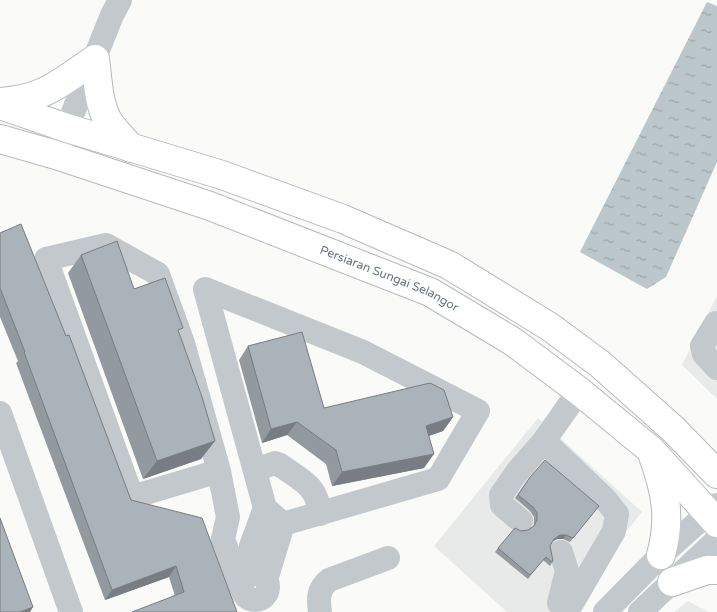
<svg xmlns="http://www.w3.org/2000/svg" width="717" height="612" font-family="'Varela Round',sans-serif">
<defs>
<pattern id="water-ripples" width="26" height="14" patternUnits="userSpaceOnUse" patternTransform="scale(1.25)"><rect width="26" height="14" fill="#bbc7cb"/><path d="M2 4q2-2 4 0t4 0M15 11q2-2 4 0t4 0" fill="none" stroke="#9ca6aa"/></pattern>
</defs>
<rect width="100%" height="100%" fill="#fafaf8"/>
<path fill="#e8e9e9" d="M717 296V399L682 365Z
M538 418 642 512 561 612H507L434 546Z
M688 601 709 612H674Z"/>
<path fill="url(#water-ripples)" d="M707 2 717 6V162L666 277 647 289 580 252Z"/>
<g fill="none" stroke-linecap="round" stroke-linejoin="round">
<g stroke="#b5babe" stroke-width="30">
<g id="major">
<path d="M0 102C45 99 60 83 95 59 98 80 98 106 110 124 116 132 124 140 131 148"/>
<path d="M0 105 67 128 222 175 343 219 449 265 550 327 600 364 673 429 717 474"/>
<path id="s1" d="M0 139 56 155 210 206 430 292 512 341 579 391 651 450 717 523"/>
<path d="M653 456C666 492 671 518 661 555"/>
<path d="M672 582 707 570H717"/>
</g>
</g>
<path stroke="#c3c8cc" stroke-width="24" d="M56 155 112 15 120 0
M205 289 363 352 478 411 438 479 283 524 265 508Z
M717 324 716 323 702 346 704 354 717 368
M0 413 71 612
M255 470 275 463 280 465C302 481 317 485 320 514
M219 471 132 497 46 259 106 245 158 274 183 343 219 471 228 517 223 539 241 588
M521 521 502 505 501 495 517 472 544 441
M561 552 567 571 559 603 565 612
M242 587a13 13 0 1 1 26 0a13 13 0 1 1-26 0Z
M257 574 251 554V546L265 508
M266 580 283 524
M320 612C318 598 318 589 329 580L388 558
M567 612 614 531 617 514 605 499 544 441 579 391
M605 612 661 555 717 505
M640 612 717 540"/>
<use href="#major" stroke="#fff" stroke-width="28"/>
</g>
<path fill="#929a9f" d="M0 233 131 500 237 612 175 596 169 577 105 600 16 363 18 361 0 317Z
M81 255 134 289 179 334 201 459 143 479 68 273Z
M248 346 324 408 453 417 443 431 429 436 424 468 332 486 326 464 287 435 262 443 239 360Z
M530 477 599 506 570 542 563 539H557L552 542 550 546 553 561 550 566 543 560 528 579 495 552 498 548 521 531 528 530 533 527 534 524V517L530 511 515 498Z"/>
<path fill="#777d82" d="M453 417 443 431 416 440 426 426Z
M297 422 287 435 262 443 271 429Z
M215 441 201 459 143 479 157 461Z
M434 454 424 468 332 486 342 472Z
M560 535H566L563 539H557L551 542 554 539Z
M176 566 169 577 105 600 112 590Z
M33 607 30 612H20Z"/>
<path fill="#aab3b9" stroke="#777d82" d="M21 224 66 336 69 335 131 500 202 518 237 612H132L184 592 176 566 112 590 24 352H25L0 288V233Z
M117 241 134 289 165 278 183 328 178 330 202 397 215 441 157 461 81 255Z
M302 332 324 408 430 383 444 390 453 417 426 426 434 454 342 472 336 450 297 422 271 429 248 346Z
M545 460 599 506 573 538 566 535H560L554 539 550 546 553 561 552 562 546 557 530 575 498 548 515 528 521 531 528 530 534 526 537 520V513L533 507 518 495 530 477Z
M0 518 33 607 20 612H0Z"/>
<g text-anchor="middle" stroke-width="5" stroke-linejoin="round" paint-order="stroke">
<g font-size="12" fill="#657683" stroke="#fff">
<text dy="4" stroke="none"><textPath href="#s1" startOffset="414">Persiaran Sungai Selangor</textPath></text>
</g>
</g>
</svg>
